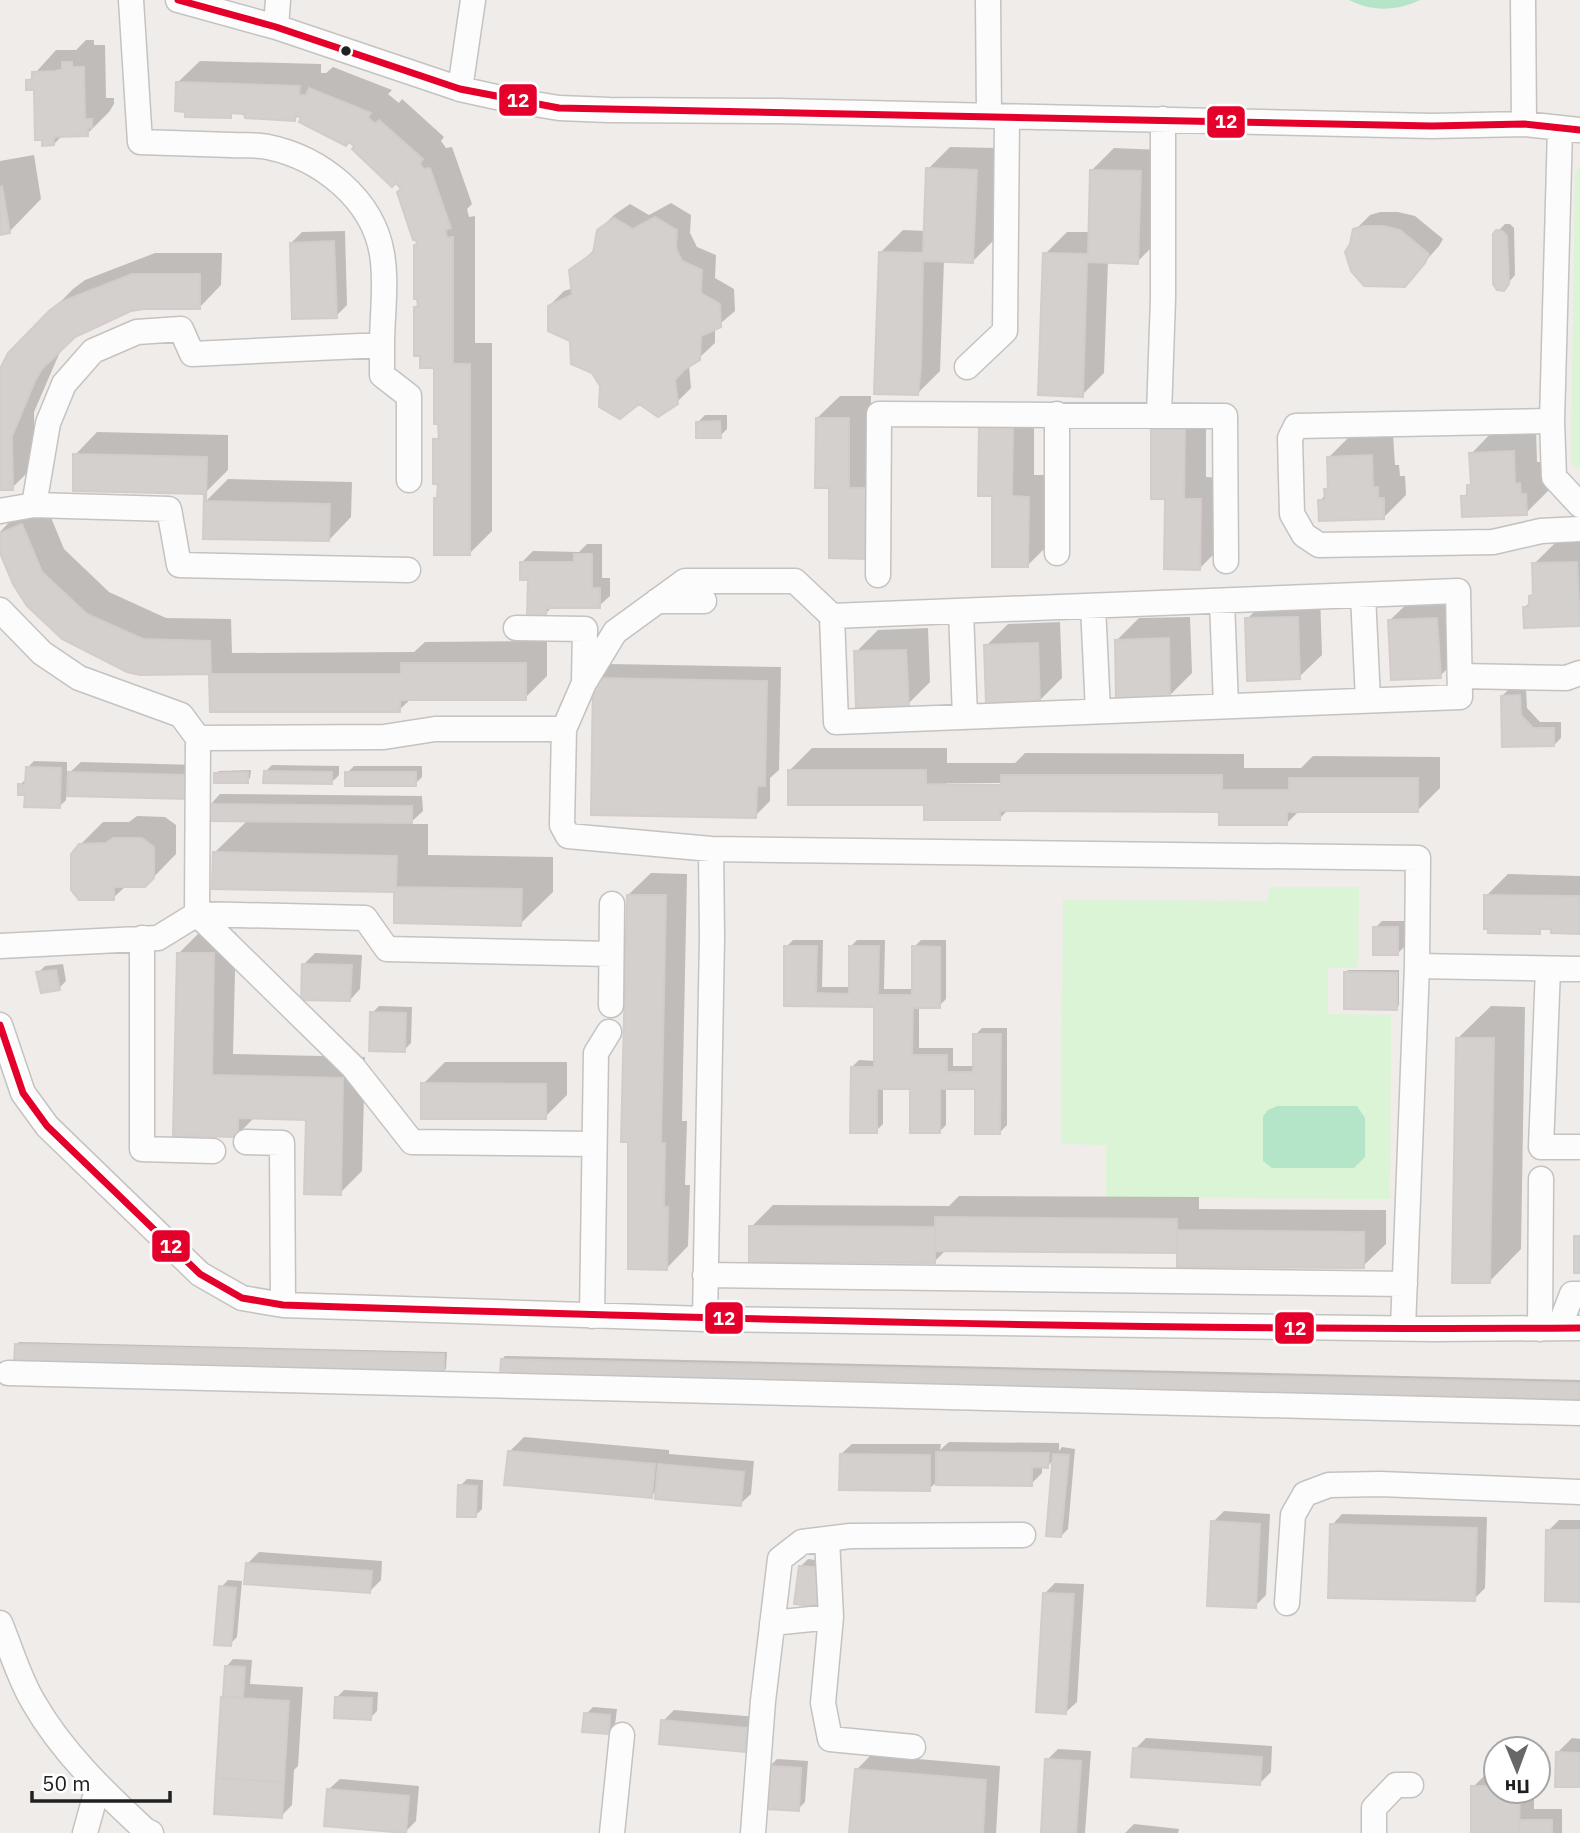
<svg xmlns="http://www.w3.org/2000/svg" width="1580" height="1833" font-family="'IBM Plex Sans',sans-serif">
<rect width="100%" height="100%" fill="#efece9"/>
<path fill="#dbf4d5" d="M1580 163V470L1571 463 1575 176Z
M1269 887H1359L1358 968H1328V1014L1391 1015 1390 1199 1106 1197V1145L1061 1144 1063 900 1268 901Z"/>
<path fill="#b5e5c9" d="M1349 0H1420C1397 11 1372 12 1349 0Z
M1277 1106H1357L1365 1118V1157L1354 1168H1272L1263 1161V1116L1268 1110Z"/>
<path fill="#0003" fill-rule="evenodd" d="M86 40H94V45H105L106 98H114V104L109 112 87 134 63 135 54 144 36 88 28 81 56 50H76ZM71 69 56 73V70Z
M200 61 321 64V73H326L333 67 392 90 388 94 399 103 402 99 444 137 441 141 446 148 452 147 472 204 467 209 469 217 475 216V343H492V531L470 553 435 499 439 495 435 440 440 435 435 366 415 307 419 303 415 246 418 243 403 188 357 146 303 116 299 115 294 120 235 112 230 116 177 83Z
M950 147 998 148 995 239 973 261 944 260 940 371 917 394 881 252 903 230 926 231 928 169Z
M1114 148 1162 150 1159 240 1137 262 1108 261 1104 373 1082 395 1045 254 1067 232H1090L1092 170Z
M34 155 41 199 9 232 0 233V161Z
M671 203 691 215 690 233 697 247 716 255 715 278 734 289 735 311 715 328V343L699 358 689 365 691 388 676 403 639 402 602 385 549 306 564 291 573 288 571 271 595 249 598 231 614 215 630 204 649 215Z
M1380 212H1398L1415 216 1443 239 1439 246 1404 285 1352 245 1355 230 1370 215Z
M1505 224H1510L1514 228 1515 275 1503 289 1494 235Z
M345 231 347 305 336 316 291 243 302 232Z
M155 253H222L221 285 199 308 130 309 74 335 63 345 34 412V466L12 488H0V375L9 354 73 289 85 280Z
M840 396H871L870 466 887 535 864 557 817 418Z
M1034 405V475H1051L1050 543 1028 565 994 494 981 427Z
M1175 407 1206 408V477L1223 478 1222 546 1200 568 1166 497 1153 429Z
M705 415H727V429L720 436 698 422Z
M1536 430 1537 462H1542L1548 473V491L1526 513 1463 497 1469 491V486L1472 482 1471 454 1493 431Z
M97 432 228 435V470L205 493 75 455Z
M1393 434 1395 465H1399L1400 476H1405L1406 495 1384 517 1320 501 1326 494V489L1330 486 1329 457 1351 435Z
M228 479 352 482 351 517 329 540 205 502Z
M45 503 64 549 109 592 166 618 231 619 232 653 414 652 425 642 547 641V676L525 698 411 699 399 710 212 711V673H141L0 547V532L17 514Z
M1580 541V624L1526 626 1525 607 1531 601V596L1534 593V564L1556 542Z
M587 544H602V578H610V596L599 606H553L545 614 522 562 533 551 579 552Z
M1320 595 1322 655 1299 677 1247 619 1269 597Z
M1459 596 1462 654 1440 676 1389 621 1412 599Z
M1190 617 1192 673 1170 695 1117 640 1139 618Z
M1060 622 1062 678 1040 700 986 646 1008 624Z
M928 628 930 682 908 704 856 652 878 630Z
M610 664 781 667 779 770 770 778V801L755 816 595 679Z
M1509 689H1526L1527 708 1540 722H1561V738L1554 745H1503L1502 696Z
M812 748H947V763H1015L1025 753 1244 754V768H1301L1313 756 1440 757V788L1418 810H1300L1286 824 1221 810H1008L999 819 926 804 790 770ZM946 783H1010V786H946Z
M34 761 67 762V775L81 762 199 765 187 797 66 794V800L59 807 20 785 27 778V768Z
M272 765 339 766V775L332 782 265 772Z
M354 766H422V777L415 784 347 773Z
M251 770 250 778 247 781 216 774 219 771Z
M220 794 422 796 423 811 409 824H428V855L553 857V892L520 924 396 890 214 853 248 820 210 805Z
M137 816 165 817 176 825V854L145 886H126L113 898 80 845 103 822H129Z
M651 873 687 874 682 1121H687L685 1185H690L688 1246 666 1269 628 895Z
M1508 874 1580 876V931L1544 928 1539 932 1486 896Z
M1382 921H1404V947L1397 954 1375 928Z
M201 931 236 932 233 1054 365 1057 362 1171 340 1193 307 1118 255 1117 237 1135 175 1134 179 953Z
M793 940H823L822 987H850V947L857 940H885L884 989H913L914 947 921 940H946V999L939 1006H919V1048H953V1066H975V1035L982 1028H1007V1125L1000 1132 977 1087H946V1125L939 1132 912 1087H883V1124L876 1131 852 1067 859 1060 876 1061V1005H786V947Z
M315 953 362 955 360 989 350 1000 304 964Z
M63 964 66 981 59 988 38 973 45 966Z
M1348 970H1399V1005L1396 1008 1345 973Z
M379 1006 412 1007 411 1043 404 1050 372 1013Z
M1491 1006 1525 1007 1521 1249 1489 1282 1458 1038Z
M445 1062H567V1095L545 1117 423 1084Z
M959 1196 1199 1197V1209L1386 1210V1244L1363 1266 1179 1251 947 1249 934 1262 751 1227 773 1205 949 1206Z
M19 1342 447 1352 446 1369 443 1372 16 1345Z
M505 1356 1580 1380V1398L502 1359Z
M524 1437 669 1450V1454L754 1461 751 1494 740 1504 657 1490 651 1496 509 1452Z
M949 1442 1059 1443V1451L1062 1447 1075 1449 1068 1529 1061 1536 1054 1459 1048 1466H1042V1473L1031 1484 938 1481 929 1489 841 1454 852 1444H941L940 1450Z
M467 1479 483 1480 482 1509 475 1516 460 1486Z
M1224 1511 1270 1514 1266 1595 1255 1606 1213 1522Z
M1342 1514 1487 1517 1485 1588 1474 1599 1332 1525Z
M1559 1520H1580V1600L1548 1531Z
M259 1552 382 1561 381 1580 370 1591 248 1563Z
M808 1559 829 1562 824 1599 801 1566Z
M228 1580 242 1581 237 1637 230 1644 221 1587Z
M1055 1583 1084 1584 1077 1702 1066 1712 1044 1594Z
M233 1659 252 1660 250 1684 303 1687 298 1766 294 1770 292 1805 281 1816 223 1698 227 1666Z
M344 1690 378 1692 377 1711 370 1718 337 1697Z
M593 1707 617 1709 615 1725 608 1732 586 1714Z
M674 1710 757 1717 755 1739 744 1750 663 1721Z
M1146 1738 1272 1746 1271 1772 1260 1783 1135 1749Z
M1572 1738 1580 1739V1786L1557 1753Z
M1058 1749 1091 1751 1085 1833H1042L1047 1760Z
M871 1755 1000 1766 996 1833H851L856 1770Z
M777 1759 808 1761 805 1802 798 1809 770 1766Z
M1488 1772H1496V1791H1534V1809H1562V1833H1473V1787Z
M340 1779 419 1786 416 1821 405 1832 329 1789Z
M1134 1824 1179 1829 1178 1833H1125Z"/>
<path fill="#d4d0ce" stroke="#d2cdca" stroke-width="2" d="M62 62H72V67H84L85 119H92V128H88V136L54 137V145L42 146V140H35L34 90H26V80H32V72L62 71Z
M176 82 300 86 299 95H306L309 88 371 113 368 117 375 124 379 120 423 159 420 164 424 169 430 168 451 228 445 230 447 238 453 237V364H470V555H434V498H437L438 484H433V439H439L438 424H434V368H420V356H414V307H418L417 299H414V245H417L416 240H413L397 192 401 189 396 183 392 187 352 149 354 146 349 142 346 146 299 122 301 117 295 116V121L245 118 244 114 231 113V118L185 117V112L175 111Z
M926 168 977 170 973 263 923 261 921 367 918 395 874 394 879 252 923 253Z
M1090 170 1141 171 1138 264 1087 262 1083 397 1038 395 1043 253 1088 254Z
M2 186 10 233 0 235V187Z
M655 217 677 230 676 248 682 261 702 270 701 293 720 304 721 327 701 336 700 360 684 370 675 380 678 404 658 417 639 404 620 419 599 407 600 386 592 373 571 364 570 341 548 331V306L572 295 569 270 593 253 597 230 614 218 633 229Z
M1364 226H1383L1400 230 1429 254 1425 263 1405 287 1364 286 1351 271 1345 252 1350 244 1353 229Z
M1496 230 1502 231 1507 236 1509 284 1504 291 1497 290 1493 284V234Z
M334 241 337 318 292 319 290 243Z
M132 274H200V309H144L131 311 75 337 42 369 35 381 12 436 13 490H0V369L8 353 49 311 61 302Z
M816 418H849V488H866L865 559 829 558V488H815Z
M720 421 721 438H696V422Z
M979 426H1013L1012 496 1029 497 1028 567H992V496H978Z
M1151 429H1185L1184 499H1201L1200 570 1164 569 1165 499H1151Z
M1514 451 1515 484 1520 483 1521 494H1526L1527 515 1462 517 1461 496H1467V485H1471L1469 453Z
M73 454 207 457 206 501 330 504 329 541 203 539 204 494 73 491Z
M1372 455 1373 487H1378V498H1384V519L1319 521 1318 500H1325L1324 489H1328L1327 457Z
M22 524 42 572 87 614 143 639 210 641 211 674H401V663H526V700H400V712H210L209 674 140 675 127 672 62 639 27 606 13 584 0 553V533Z
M574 554H592V588H600V608H546V616H527L528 580H520V562H574Z
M1577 562 1580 626 1524 628 1523 607H1529V596L1533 595 1532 563Z
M1298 617 1300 679 1247 681 1245 618Z
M1437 618 1441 678 1391 680 1388 620Z
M1169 638 1170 697 1116 698 1115 640Z
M1038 643 1040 702 986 703 984 645Z
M906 650 909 706 856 708 854 651Z
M593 678 767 681 765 786H757L756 818 591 815Z
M1520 695 1521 715 1533 728H1554V746L1502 747 1501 696Z
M26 767 61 768 60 808 24 807 25 795H18V784L25 785Z
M788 770H926V784L1001 785V775H1222V790H1289V778H1418V812H1287V825H1219V812L1000 811V820H924V805H788Z
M264 771 332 772V784L263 783Z
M68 772 188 775V799L67 796Z
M248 772V783H214V773Z
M345 772H416V786H345Z
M208 804 412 806V823L208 821Z
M113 838H142L154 847V878L145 887H114V900H79L71 890V854L79 844 106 843Z
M213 852 397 856 396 887 522 889 521 926 394 923V892L212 889Z
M627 895H666L661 1143H665L664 1207H668L667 1270 628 1269V1142H621Z
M1484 895 1580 896V934L1551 933V929H1540V934L1488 933V929H1484Z
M1373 927H1398V955H1373Z
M784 946H817L816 993 849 994V946H879L878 995H912V946L940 947V1008H913L912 1055H947V1072H973V1034H1001L1000 1134H975V1089H940V1133H910V1089H877V1133H850L851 1067H874V1007L784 1006Z
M177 953H214L212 1075 343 1078 341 1195 304 1194 306 1120 238 1118V1137L173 1136Z
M302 964 352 965 350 1001 301 1000Z
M56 970 60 990 41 993 36 972Z
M1344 972 1397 973V1010L1344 1009Z
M370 1012 406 1013 405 1052 369 1051Z
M1456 1038H1494L1490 1283H1452Z
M421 1083 546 1084V1119H421Z
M935 1217 1177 1219V1253L935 1251Z
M749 1226 935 1227V1263L749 1262Z
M1177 1230 1364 1232V1268L1177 1267Z
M1574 1236H1580V1273H1574Z
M15 1344 444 1354V1374L14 1364Z
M501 1359 1580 1383V1400L500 1376Z
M508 1451 655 1464 652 1498 504 1485Z
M936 1452 1049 1453 1048 1468 1032 1467V1486L936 1485Z
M840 1454 930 1455V1491L839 1490Z
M1053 1454 1069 1455 1061 1537 1046 1536Z
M658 1464 744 1472 741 1506 655 1499Z
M458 1485 477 1486 476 1517H457Z
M1211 1521 1260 1524 1256 1608 1207 1606Z
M1330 1524 1477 1528 1475 1601 1328 1598Z
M1546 1530H1580V1602L1545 1601Z
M246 1563 372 1571 370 1593 244 1584Z
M799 1566 823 1568 818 1607 794 1604Z
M219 1586 236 1588 231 1646 214 1645Z
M1043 1593 1074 1594 1066 1714 1036 1712Z
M225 1666 245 1667 243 1697 223 1696Z
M221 1697 289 1701 284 1782 216 1778Z
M335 1697 372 1698 371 1720 334 1718Z
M584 1713 610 1715 609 1734 582 1732Z
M661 1720 747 1728 745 1752 659 1744Z
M1133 1748 1262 1757 1260 1785 1131 1777Z
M1556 1752 1580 1753V1787H1555Z
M1045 1759 1081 1761 1076 1833H1041Z
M769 1766 801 1768 799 1811 766 1809Z
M855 1769 986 1780 983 1833H849Z
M216 1778 284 1782 282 1818 214 1814Z
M1471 1786H1496V1791H1520L1519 1833H1471Z
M327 1789 409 1796 406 1833 324 1826Z
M1519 1820H1552V1833H1519Z"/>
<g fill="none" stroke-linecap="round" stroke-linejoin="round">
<g stroke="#c4c3c1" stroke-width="27">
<path id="minor" d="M178 0 276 27 460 89 510 100 559 108 609 110 779 111 1432 126 1524 124 1580 130
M988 0 989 116
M1523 0 1524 124
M276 27 278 0
M460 89 473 0
M1560 129 1552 421 1554 477 1580 505
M382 345V375L409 396V480
M967 367 1005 331 1007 117
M1159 415 1163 298V119
M1552 421 1296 426 1290 438 1292 514 1304 535 1319 545 1493 542 1541 531 1580 529
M34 505 169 509 179 565 408 570
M0 511 34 505 48 423 64 384 93 351 137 332 181 329 192 354 382 345C382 316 387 283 382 254 373 199 321 158 268 147 256 144 243 146 231 145 200 144 170 143 140 142L131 0
M1057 553V414
M878 575 879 414 1225 416 1226 561
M1458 591 1460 697 836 722 832 616Z
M1363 595 1368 700
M657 601H704
M1222 601 1226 706
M1093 606 1098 711
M0 610 42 653 79 678 181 715 198 738 197 914 158 938 0 946
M961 611 965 717
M516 628 585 629 584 682
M1460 676 1566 678 1580 673
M198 738 384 737 435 729H564
M711 849 568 836 562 825 564 729 584 683 615 632 685 581H795L832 616
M197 914 353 1067 412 1142 594 1144
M197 914 365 918 387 949 611 954
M142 938V1149L213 1151
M1417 966 1580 969
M1548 969 1541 1147H1580
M611 1005 612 904
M0 1025 23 1093 47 1126 200 1274 242 1298 283 1305 705 1319 1433 1329 1580 1328
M246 1142 282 1143 283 1305
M705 1275 1405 1284
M592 1316 596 1053 609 1032
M705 1319 712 937 711 849 1418 858 1417 966 1403 1328
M1559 1328 1572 1294H1580
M1540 1329 1541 1179
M8 1373 1580 1413
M827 1539 831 1617 823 1703 830 1739 913 1747
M1287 1603 1293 1515 1305 1494 1329 1485 1380 1484 1580 1492
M0 1623C11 1649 19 1679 34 1703 62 1752 104 1792 145 1830L151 1833
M772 1623 831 1617
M85 1833 98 1786
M612 1833 622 1735
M753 1833 763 1701 780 1559 802 1542 850 1536 1023 1535
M1374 1833V1808L1396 1785H1411"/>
</g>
<use href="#minor" stroke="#fdfcfc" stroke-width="24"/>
<g stroke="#fff" stroke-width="12">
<path id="bus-1" d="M178 0 276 27 460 89 559 108 1432 126 1524 124 1580 130
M0 1025 23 1093 47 1126 200 1274 242 1298 283 1305C715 1319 1148 1331 1580 1328"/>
</g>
<use href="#bus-1" stroke="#e4002b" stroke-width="7"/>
</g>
<circle fill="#202020" stroke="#fff" stroke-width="2.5" cx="346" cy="51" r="6"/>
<g stroke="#fff" stroke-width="2.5">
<rect x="498" y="83" width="40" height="34" rx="7" fill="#e4002b"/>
<rect x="1206" y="105" width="40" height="34" rx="7" fill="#e4002b"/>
<rect x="151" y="1229" width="40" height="34" rx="7" fill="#e4002b"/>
<rect x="704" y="1301" width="40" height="34" rx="7" fill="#e4002b"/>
<rect x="1274" y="1311" width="41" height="34" rx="7" fill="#e4002b"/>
</g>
<g font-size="19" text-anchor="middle" font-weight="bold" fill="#fff">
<text x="518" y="107">12</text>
<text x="1226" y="128">12</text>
<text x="171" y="1253">12</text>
<text x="724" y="1325">12</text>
<text x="1295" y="1335">12</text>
</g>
<g transform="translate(1517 1770) rotate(179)"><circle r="33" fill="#ffffff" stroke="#a6a6a6" stroke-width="2"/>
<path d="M0-5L12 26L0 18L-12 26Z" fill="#686766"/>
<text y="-10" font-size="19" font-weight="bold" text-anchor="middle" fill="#202020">Пн</text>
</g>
<path d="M32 1791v10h138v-10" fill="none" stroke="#202020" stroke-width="3.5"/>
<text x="42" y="1791" font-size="21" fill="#202020" stroke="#ffffff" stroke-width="5" paint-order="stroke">50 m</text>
</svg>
